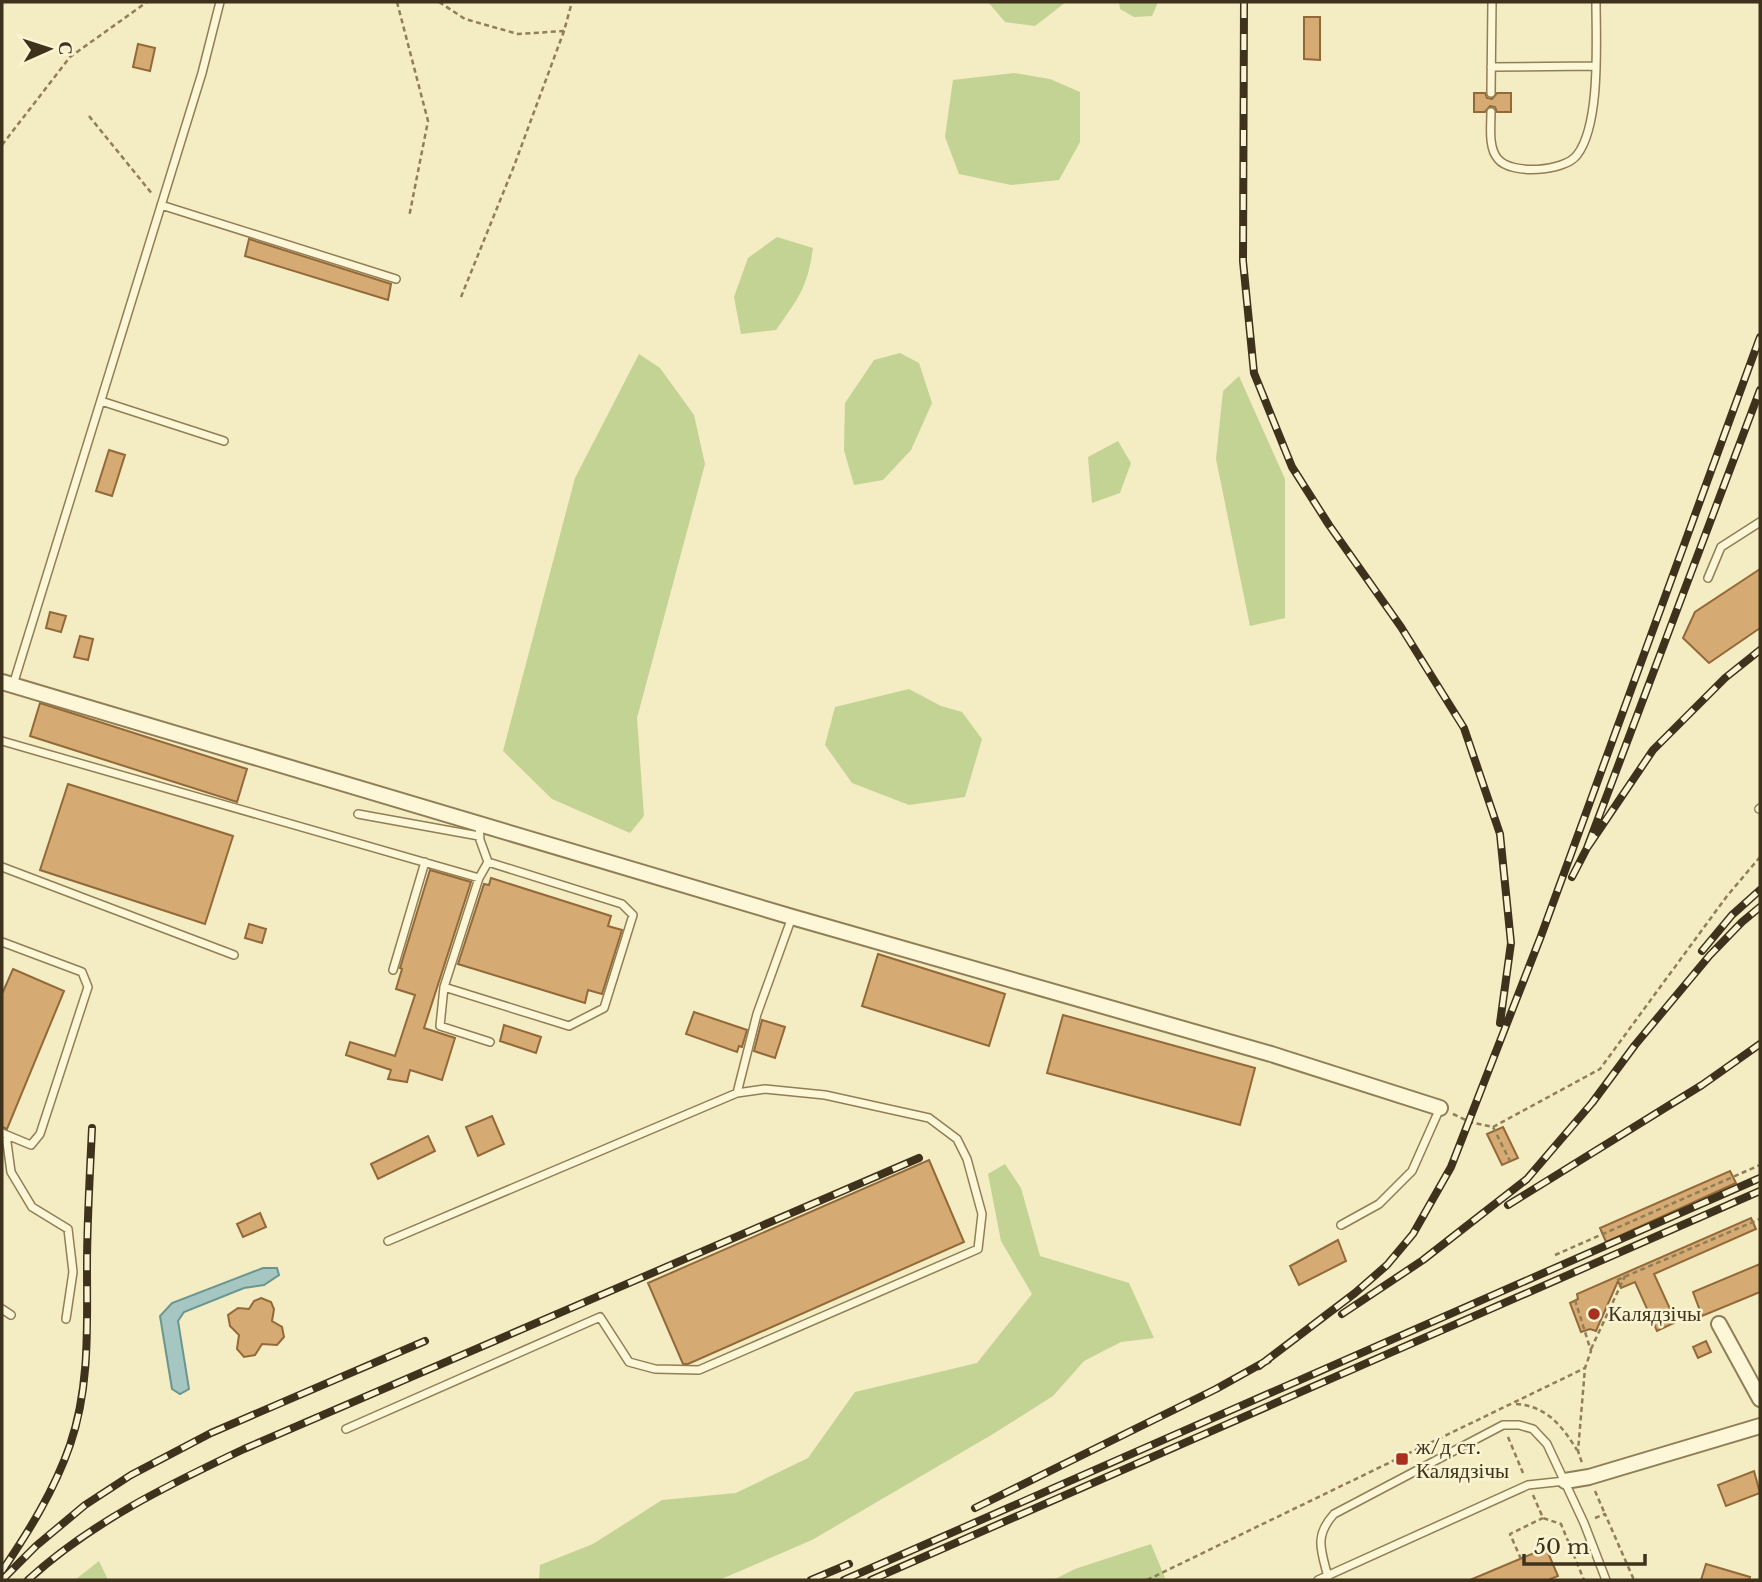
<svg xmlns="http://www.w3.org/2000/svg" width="1762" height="1582" font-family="'Libre Baskerville',serif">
<rect width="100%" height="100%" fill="#f4ecc2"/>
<path fill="#c3d394" d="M988 2H1066L1035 26 1005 22Z
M1119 2H1158L1152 16 1134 17 1120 9Z
M1014 73 1050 79 1080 92V142L1059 180 1011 185 959 174 945 137 953 80Z
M777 237 813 248C807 289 799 297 776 330L741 334 734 297 748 258Z
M900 353 919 363 932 403 911 450 883 480 854 485 844 450 845 403 874 360Z
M639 354 660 368 694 415 705 464 637 718 644 816 630 833 552 799 503 751 575 478Z
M1239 376 1285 479V618L1250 626 1216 459 1223 391Z
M1118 441 1131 463 1120 493 1092 503 1088 457Z
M909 689 941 706 962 712 982 739 965 797 909 805 852 783 825 745 835 707Z
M1005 1164 1021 1188 1040 1256 1129 1283 1154 1338 1121 1342 1084 1361 1053 1396 993 1434 812 1540 719 1580H539L540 1565 593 1544 662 1500 736 1493 808 1458 855 1392 977 1363 1032 1294 1001 1241 988 1174Z
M1151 1544 1166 1580H1053L1075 1569Z
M99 1561 108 1580H75Z"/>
<path fill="#a5c6c1" stroke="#6a9691" stroke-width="2" d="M263 1268H277L279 1275 264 1285 244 1288 184 1312 178 1321 189 1389 180 1394 172 1389 160 1316 172 1303Z"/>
<path fill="#d6ab73" stroke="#936939" stroke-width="2" d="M1304 17H1320V60L1304 59Z
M138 44 155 48 150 71 133 67Z
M1474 93H1485L1487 98 1492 99 1497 93H1511V112H1497L1495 107 1490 106 1485 112H1474Z
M249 239 391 284 388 300 245 256Z
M109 450 125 455 112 496 96 491Z
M1760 569V628L1709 663 1683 638 1695 612Z
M50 612 66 616 61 632 46 628Z
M80 636 93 639 88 660 74 657Z
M40 703 247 769 237 802 30 736Z
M68 784 233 836 205 924 40 870Z
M430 870 471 882 424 1028 455 1038 442 1080 410 1070 407 1082 388 1079 391 1070 346 1055 350 1042 395 1056 415 995 396 989 402 969 400 968Z
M491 878 611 916 608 926 622 930 602 994 588 990 585 1003 458 964 484 884 489 885Z
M249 924 266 929 262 943 245 938Z
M878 954 1005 994 989 1046 862 1006Z
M13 969 64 991 7 1129 2 1127V994Z
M694 1012 747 1030 742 1047 739 1046 737 1052 686 1034Z
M1063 1015 1255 1068 1240 1125 1047 1073Z
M762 1020 785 1027 775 1058 754 1051Z
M504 1025 541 1037 536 1053 500 1041Z
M492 1116 504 1144 478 1156 466 1127Z
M1503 1127 1518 1158 1502 1165 1487 1134Z
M428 1136 435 1151 378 1179 371 1164Z
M929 1160 964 1242 688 1364H683L648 1283Z
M1730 1171 1736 1183 1606 1242 1600 1228Z
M260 1213 266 1227 243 1237 237 1224Z
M1751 1218 1756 1229 1654 1274 1676 1322 1657 1331 1635 1282 1621 1288 1618 1281 1596 1331 1590 1329 1581 1332 1570 1303 1578 1299 1577 1294Z
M1338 1240 1346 1261 1299 1285 1290 1266Z
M1760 1264V1292L1702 1316 1693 1292Z
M261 1298 271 1302 274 1309 272 1321 282 1327 284 1337 277 1345 262 1344 255 1355 244 1357 237 1349 239 1335 230 1326 228 1315 238 1308 249 1309 254 1301Z
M1706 1341 1711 1352 1698 1358 1693 1347Z
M1754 1471 1760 1493 1726 1506 1718 1485Z
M1546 1548 1558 1576 1548 1580H1470Z
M1706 1564 1750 1577 1749 1580H1701Z"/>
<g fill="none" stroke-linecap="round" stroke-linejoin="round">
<g stroke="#907e56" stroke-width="10">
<path id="service" d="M1491 67 1596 66
M1491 93 1492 2
M1491 112C1491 126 1488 148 1498 159 1511 175 1564 172 1577 155 1601 124 1596 40 1596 2
M161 205 396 279
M101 401 224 441
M1708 578 1721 547 1760 522
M13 685 202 73 220 2
M2 741 479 878 488 862 480 840 479 823
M1759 809 1760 808
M358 814 479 836
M2 867 234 955
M479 878 444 987 569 1026 604 1008 633 915 622 904 488 862
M2 942 82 972 88 987 40 1134 31 1145 2 1133
M393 970 425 862
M444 987 440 1026 490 1042
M737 1093 757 1014 792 917
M6 1135 11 1172 32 1207 68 1229 73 1272 66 1319
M1341 1225 1379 1204 1412 1171 1440 1108
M2 1309 11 1315
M346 1429 600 1317 629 1362 655 1369 699 1370 978 1249 982 1214 967 1159 957 1139 929 1118 825 1095 765 1089 737 1093 388 1241
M1328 1577C1321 1550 1314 1536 1334 1514L1503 1425H1519L1533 1429 1547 1444 1584 1523 1606 1580
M1318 1580 1528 1485 1565 1481"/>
</g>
<g stroke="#907e56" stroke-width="18">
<path id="minor" d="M2 682 792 917 1271 1054 1440 1108
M1719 1324 1760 1399
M1565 1481 1589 1477 1760 1426"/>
</g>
<path stroke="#907e56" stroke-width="2.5" stroke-dasharray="5 3.5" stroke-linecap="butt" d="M397 2 428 121 409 217
M439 2 465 19 518 34 564 31
M89 116 153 195
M2 145 70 57 147 2
M461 297 514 166 564 31 572 2
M1453 1114 1470 1122 1493 1127 1510 1161
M1493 1127 1600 1069 1727 896 1760 857
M1555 1255 1760 1165
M1617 1280 1760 1219
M1575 1300 1591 1351 1585 1368 1578 1451 1582 1463
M1591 1349 1625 1276
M1516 1404C1547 1406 1562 1426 1577 1450
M1508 1437 1523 1473
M1595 1491 1605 1514
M1533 1495 1543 1518 1561 1524 1584 1580
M1595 1518 1605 1514 1634 1580
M1521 1559 1510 1534 1543 1518
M1147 1580 1585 1368"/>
<use href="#service" stroke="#fdf7d7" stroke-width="7"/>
<use href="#minor" stroke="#fdf7d7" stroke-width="14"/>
<g stroke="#3e321c" stroke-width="8">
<path id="rail" d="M1244 2 1243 261 1254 373 1292 467 1329 525 1401 627 1464 728 1500 834 1511 943 1500 1023
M1587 848 1760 390
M1572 877 1587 848 1653 750 1725 678 1760 650
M1702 951 1732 915 1760 890
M1508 1205 1702 1085 1760 1044
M1342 1314 1423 1260 1527 1179 1592 1103 1635 1045 1710 955 1742 922 1760 907
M1259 1366 1355 1293 1387 1265 1413 1234 1451 1167 1541 936 1760 337
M975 1508 1216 1389 1268 1360
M2 1571C29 1531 54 1491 70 1445 90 1387 87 1326 87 1266 87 1220 90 1174 92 1128
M2 1580 36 1546 85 1505 131 1475 211 1433 425 1341
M28 1580C90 1523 168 1485 244 1449L919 1158
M811 1580 849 1564
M844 1580 1760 1178
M871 1580 1760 1191"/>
</g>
<use href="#rail" stroke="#faf4d3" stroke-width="5" stroke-dasharray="16" stroke-linecap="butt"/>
</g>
<g fill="#a7311e" stroke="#faf4d3" stroke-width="2.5">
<circle cx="1594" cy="1314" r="7"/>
<rect x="1395" y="1452" width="14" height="14" rx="3.5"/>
</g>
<g text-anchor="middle" stroke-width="5" stroke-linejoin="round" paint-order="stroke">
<g font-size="21" fill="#3e321c" stroke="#faf4d3" text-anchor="start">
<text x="1608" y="1321">Калядзічы</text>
<text x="1416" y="1454">ж/д ст.<tspan x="1416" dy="24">Калядзічы</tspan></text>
</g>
</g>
<rect width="1762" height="1582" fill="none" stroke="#3e321c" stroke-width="7"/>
<g transform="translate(49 49) rotate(87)" stroke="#faf4d3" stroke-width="5" paint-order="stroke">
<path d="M0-5L12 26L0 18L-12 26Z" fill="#3e321c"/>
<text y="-10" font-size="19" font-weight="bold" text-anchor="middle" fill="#3e321c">С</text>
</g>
<path d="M1524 1554v10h121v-10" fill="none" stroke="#3e321c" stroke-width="3.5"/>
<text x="1534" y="1554" font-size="21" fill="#3e321c" stroke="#faf4d3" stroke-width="5" paint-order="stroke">50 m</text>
</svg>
